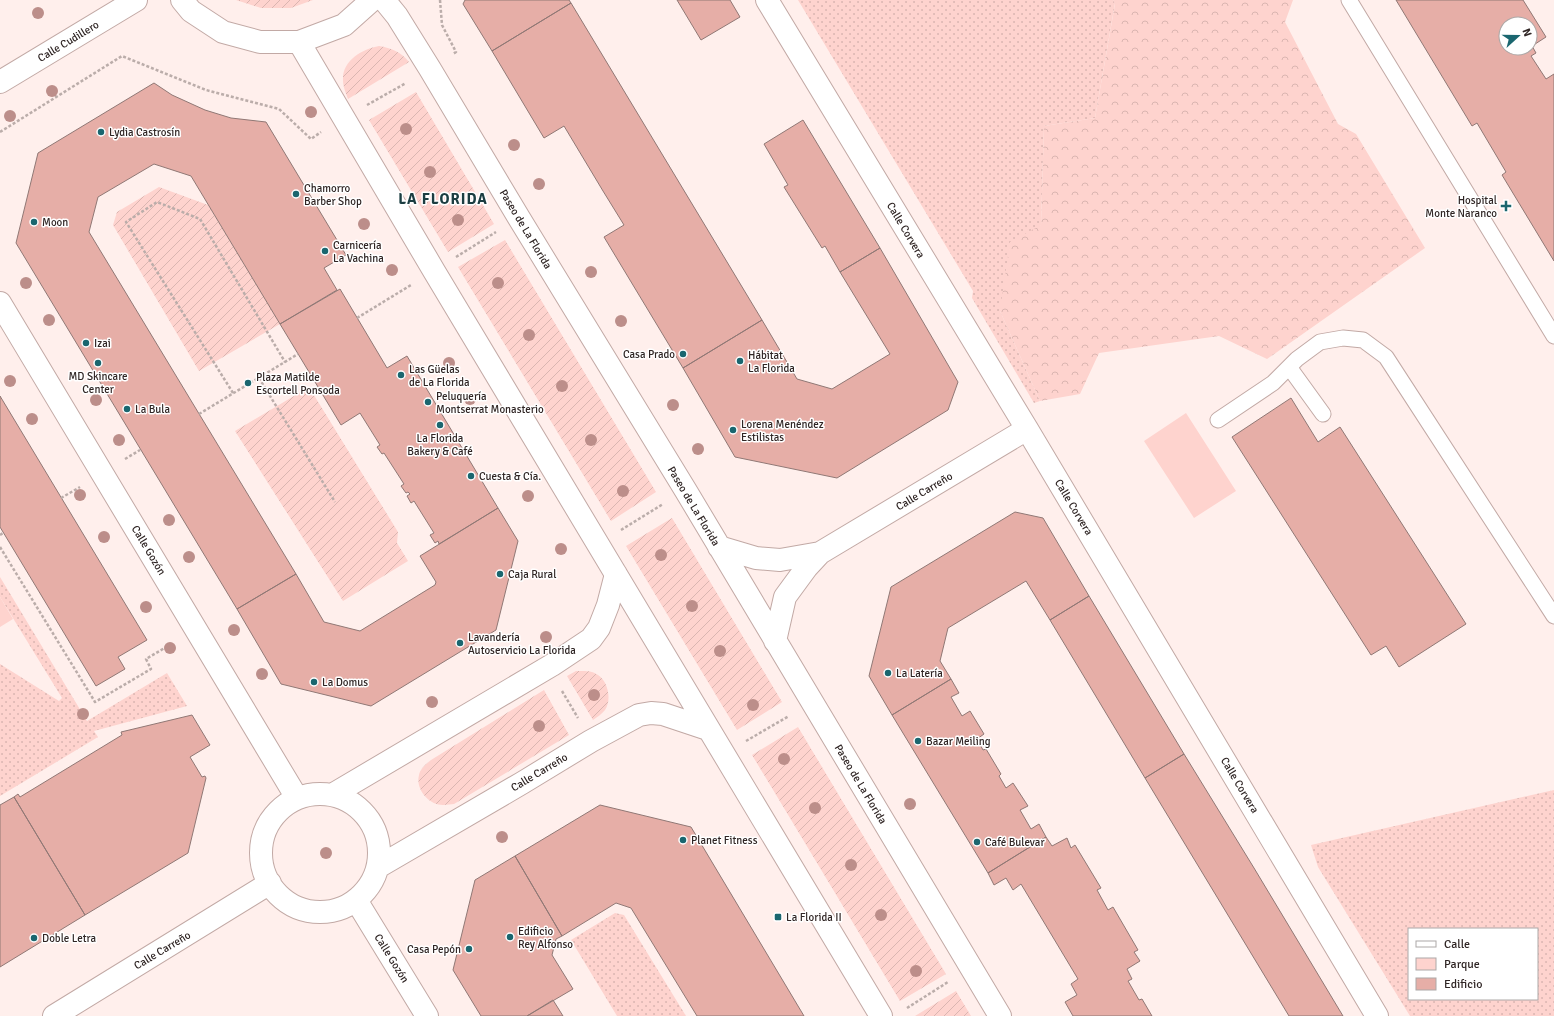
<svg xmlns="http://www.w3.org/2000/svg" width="1554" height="1016" font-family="Signika,sans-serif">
<defs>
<pattern id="grass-dots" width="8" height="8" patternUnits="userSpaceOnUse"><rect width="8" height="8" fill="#fed3ce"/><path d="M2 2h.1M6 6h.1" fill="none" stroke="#dab5b1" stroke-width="1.8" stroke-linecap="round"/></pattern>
<pattern id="forest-crowns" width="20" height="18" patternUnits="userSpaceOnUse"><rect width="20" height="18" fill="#fed3ce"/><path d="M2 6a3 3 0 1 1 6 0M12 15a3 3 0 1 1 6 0" fill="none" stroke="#dab5b1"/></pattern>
<pattern id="garden-furrows" width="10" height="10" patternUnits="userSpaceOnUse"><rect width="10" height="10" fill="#fed3ce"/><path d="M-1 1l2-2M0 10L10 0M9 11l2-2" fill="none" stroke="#dab5b1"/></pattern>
</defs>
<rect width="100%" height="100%" fill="#ffefec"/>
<path fill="url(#grass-dots)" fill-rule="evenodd" d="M798 0H1113L1115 3 1095 118 1044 126 1041 225 1000 311 1040 401 1034 403 972 298 973 291Z
M0 577 87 721 167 673 187 706 94 731 98 737 0 796V664L59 701 62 698 0 597Z
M1554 790V1016H1410L1318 867 1311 845ZM1409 929H1537V999H1409Z
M615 913 624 915 686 1016H617L571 940Z"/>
<path fill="url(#forest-crowns)" d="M1113 0H1293L1285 22 1338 124 1356 134 1425 248 1267 359 1219 336 1099 353 1080 394 1040 401 1000 311 1010 242 1041 225 1044 126 1095 118 1115 4Z"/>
<path fill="#fed3ce" d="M1186 413 1236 491 1194 518 1144 441Z
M0 597 13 619 0 627Z"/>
<path fill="url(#garden-furrows)" d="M236 0H313L291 8H261Z
M379 46C391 48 401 52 409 62L348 99C346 93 343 87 343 80 342 61 362 49 379 46Z
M416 92 494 224 448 252 369 120Z
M159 187 208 205 280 324 199 371 113 225 117 212Z
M505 240 656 492 611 521 458 267Z
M309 387 398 532 397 543 408 561 343 601 235 431Z
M672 518 782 702 737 730 626 546Z
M576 671C584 671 592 670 598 675 608 681 612 700 605 710 602 714 597 717 593 720L567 676Z
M544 690 569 735 454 804C451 804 447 805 444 805 430 806 415 790 419 775 420 769 426 764 431 760Z
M798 727 946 974 900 1001 752 755Z
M956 991 971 1016H915Z"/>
<path fill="#e6aea7" stroke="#907875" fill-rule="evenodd" d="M465 0H569L571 3 492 51 463 4Z
M677 0H730L740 17 701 40Z
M1396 0H1523L1546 37 1532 46 1536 53 1531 56 1546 79 1554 74V261L1502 175 1506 172 1477 123 1472 126ZM1506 24H1530V48H1506Z
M571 3 762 320 683 368 604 237 624 225 603 191 564 126 544 138 492 51Z
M154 83 172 95 205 110 231 118 266 122 346 255 324 268 337 290 280 324 191 176 154 164 98 197 89 232 296 574 237 609 16 243 38 153Z
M803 120 880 248 840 272 825 246 822 248 784 187 788 185 764 144Z
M880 248 958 382 948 410 837 478 735 457 683 368 762 320 797 379 832 389 890 354 840 272Z
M340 289 387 368 407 356 498 508 439 544 438 541 435 543 430 535 434 533 414 501 411 503 407 496 410 494 408 492 406 493 401 486 404 484 384 453 382 454 377 447 380 445 360 413 341 425 280 324Z
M0 396 147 640 118 657 125 669 96 686 0 527Z
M1291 398 1318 442 1340 427 1466 624 1399 667 1386 646 1371 655 1232 437Z
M498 508 518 541 496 630 371 706 281 684 237 609 296 574 324 622 360 631 435 585 436 582 420 556Z
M1015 512 1043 518 1089 596 1050 620 1026 581 948 628 940 661 951 679 892 715 869 676 891 587Z
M1089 596 1184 754 1145 778 1050 620Z
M951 679 959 693 951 697 962 716 970 711 984 734 977 739 983 750 986 749 1001 774 999 776 1006 788 1013 783 1028 806 1020 810 1031 829 1039 824 1046 837 988 873 892 715Z
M192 715 210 745 190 757 202 777 205 776 206 778 188 853 85 915 14 797 18 794 20 797 122 735 121 732Z
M1184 754 1254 868 1343 1016H1289L1145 778Z
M14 797 85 915 0 967V805Z
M600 805 691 827 804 1016H697L631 908 616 903 562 936 515 856Z
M1046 837 1052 846 1067 838 1071 848 1075 845 1101 888 1097 890 1108 910 1113 907 1138 950 1134 952 1140 961 1127 969 1132 979 1128 981 1139 1000 1142 999 1152 1016H1073L1065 1002 1077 995 1071 984 1078 979 1021 884 1013 890 1006 878 994 885 988 873Z
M515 856 562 936 556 939 552 955 573 989 527 1016H481L453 970 475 880Z
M553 1000 563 1016H527Z"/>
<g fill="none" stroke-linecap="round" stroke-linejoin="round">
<g stroke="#c2a9a5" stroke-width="17">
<path id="lane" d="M1349 0 1554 336
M1289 367 1323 414
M1218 420 1273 383 1297 359 1320 342 1343 338 1363 340 1386 357 1554 616"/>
</g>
<g stroke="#c2a9a5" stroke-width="24">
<path id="street" d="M182 0 191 11 223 32 260 42H299L344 25 372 0
M384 0 397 16 430 69 519 218 686 491 1000 1016
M767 0 1027 429 1377 1016
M299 42 434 271 881 1016
M0 82 136 0
M0 303 297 798
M719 547 756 558 780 560 820 553
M775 641 785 597 807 567 820 553 1027 429
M261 853a59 59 0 1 1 118 0a59 59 0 1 1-118 0Z
M332 795 552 665 591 639 599 628 608 605 616 574
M378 867 522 783 591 741 639 715 651 713 663 714 708 729
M356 900 427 1016
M54 1016 270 883"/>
</g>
<path stroke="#bbadaa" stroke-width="2.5" stroke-dasharray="3 2" stroke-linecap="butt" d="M440 0 442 25 456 52 453 54
M367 105 406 83
M0 132 122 56 206 90 279 109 311 139 321 132
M456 257 496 232
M357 318 411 285
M259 378 335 502
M233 393 126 222 157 202 200 219 285 362
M199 414 298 354
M125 459 140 450
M61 498 80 487
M621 530 663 504
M0 535 3 533
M0 547 95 702 151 669 146 659 173 643
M562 691 578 718
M746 741 789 716
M907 1008 948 982"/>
<use href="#lane" stroke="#fff" stroke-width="15"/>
<use href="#street" stroke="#fff" stroke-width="22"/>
</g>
<g fill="#bc8e8a">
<circle cx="38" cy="13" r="6"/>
<circle cx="52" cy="91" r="6"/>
<circle cx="311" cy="112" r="6"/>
<circle cx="10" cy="116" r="6"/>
<circle cx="406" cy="129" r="6"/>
<circle cx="514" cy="145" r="6"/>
<circle cx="430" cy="172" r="6"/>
<circle cx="539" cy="184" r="6"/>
<circle cx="458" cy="220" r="6"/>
<circle cx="364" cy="224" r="6"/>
<circle cx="392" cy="270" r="6"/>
<circle cx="591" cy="272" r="6"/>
<circle cx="26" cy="283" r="6"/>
<circle cx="498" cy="283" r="6"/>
<circle cx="49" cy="320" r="6"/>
<circle cx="621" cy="321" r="6"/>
<circle cx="529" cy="335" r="6"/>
<circle cx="449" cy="363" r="6"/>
<circle cx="10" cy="381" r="6"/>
<circle cx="562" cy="386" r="6"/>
<circle cx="470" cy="399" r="6"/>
<circle cx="96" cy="400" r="6"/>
<circle cx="673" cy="405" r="6"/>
<circle cx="32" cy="419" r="6"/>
<circle cx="119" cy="440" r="6"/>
<circle cx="591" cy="440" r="6"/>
<circle cx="698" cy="449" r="6"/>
<circle cx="623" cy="491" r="6"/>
<circle cx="80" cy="495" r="6"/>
<circle cx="528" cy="496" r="6"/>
<circle cx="169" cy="520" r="6"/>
<circle cx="104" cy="537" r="6"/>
<circle cx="561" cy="549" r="6"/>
<circle cx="661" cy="555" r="6"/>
<circle cx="189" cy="557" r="6"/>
<circle cx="692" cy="606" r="6"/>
<circle cx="146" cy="607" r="6"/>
<circle cx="234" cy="630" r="6"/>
<circle cx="546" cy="637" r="6"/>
<circle cx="170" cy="648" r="6"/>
<circle cx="720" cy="651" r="6"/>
<circle cx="262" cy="674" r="6"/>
<circle cx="594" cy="695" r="6"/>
<circle cx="432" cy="702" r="6"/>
<circle cx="753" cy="705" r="6"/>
<circle cx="83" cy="714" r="6"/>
<circle cx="539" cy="726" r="6"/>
<circle cx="784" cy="759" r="6"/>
<circle cx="910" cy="804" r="6"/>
<circle cx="815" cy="808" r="6"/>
<circle cx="502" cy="837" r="6"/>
<circle cx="326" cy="853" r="6"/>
<circle cx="851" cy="865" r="6"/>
<circle cx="881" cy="915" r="6"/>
<circle cx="916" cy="971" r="6"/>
</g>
<g fill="#1a666f" stroke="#fff" stroke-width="1.5">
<circle cx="101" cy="132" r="4"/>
<circle cx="296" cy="194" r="4"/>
<path d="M1504 200h4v4h4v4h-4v4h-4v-4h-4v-4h4z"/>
<circle cx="34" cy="222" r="4"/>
<circle cx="325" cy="251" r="4"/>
<circle cx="86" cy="343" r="4"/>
<circle cx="683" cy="354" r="4"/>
<circle cx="740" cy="361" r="4"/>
<circle cx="98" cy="363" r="4"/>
<circle cx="401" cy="375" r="4"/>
<circle cx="248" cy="383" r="4"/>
<circle cx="428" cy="402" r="4"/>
<circle cx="127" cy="409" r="4"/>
<circle cx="440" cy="425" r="4"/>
<circle cx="733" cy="430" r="4"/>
<circle cx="471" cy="476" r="4"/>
<circle cx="500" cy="574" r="4"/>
<circle cx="460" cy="643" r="4"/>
<circle cx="888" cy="673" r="4"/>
<circle cx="314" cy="682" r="4"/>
<circle cx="918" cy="741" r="4"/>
<circle cx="683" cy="840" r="4"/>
<circle cx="977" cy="842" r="4"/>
<rect x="774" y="913" width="8" height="8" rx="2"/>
<circle cx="510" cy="937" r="4"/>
<circle cx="34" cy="938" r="4"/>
<circle cx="469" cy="949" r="4"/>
</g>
<g text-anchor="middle" stroke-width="3" stroke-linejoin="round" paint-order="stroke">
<g font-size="11" fill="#2f2524" stroke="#fff">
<text transform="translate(68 41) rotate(-31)" y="4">Calle Cudillero</text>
<text transform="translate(526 229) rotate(59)" y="4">Paseo de La Florida</text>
<text transform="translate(906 230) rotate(59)" y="4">Calle Corvera</text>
<text transform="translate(924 491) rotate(-31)" y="4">Calle Carreño</text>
<text transform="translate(694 506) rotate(59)" y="4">Paseo de La Florida</text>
<text transform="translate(1074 507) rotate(59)" y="4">Calle Corvera</text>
<text transform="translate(149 550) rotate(59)" y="4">Calle Gozón</text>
<text transform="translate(539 772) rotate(-31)" y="4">Calle Carreño</text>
<text transform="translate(861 784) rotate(59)" y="4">Paseo de La Florida</text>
<text transform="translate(1240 785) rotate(59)" y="4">Calle Corvera</text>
<text transform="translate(162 950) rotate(-31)" y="4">Calle Carreño</text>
<text transform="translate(392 958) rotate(58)" y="4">Calle Gozón</text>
</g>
<g font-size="11" fill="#2f2524" stroke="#fff" text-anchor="start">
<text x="109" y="136">Lydia Castrosín</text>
<text x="304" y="192">Chamorro<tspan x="304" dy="13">Barber Shop</tspan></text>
<text x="1497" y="204" text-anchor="end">Hospital<tspan x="1497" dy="13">Monte Naranco</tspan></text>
<text x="42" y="226">Moon</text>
<text x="333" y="249">Carnicería<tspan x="333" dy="13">La Vachina</tspan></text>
<text x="94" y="347">Izai</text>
<text x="675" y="358" text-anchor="end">Casa Prado</text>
<text x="748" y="359">Hábitat<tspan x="748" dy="13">La Florida</tspan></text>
<text x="409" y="373">Las Güelas<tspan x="409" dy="13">de La Florida</tspan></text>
<text x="98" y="380" text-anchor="middle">MD Skincare<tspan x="98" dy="13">Center</tspan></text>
<text x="256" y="381">Plaza Matilde<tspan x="256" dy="13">Escortell Ponsoda</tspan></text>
<text x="436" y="400">Peluquería<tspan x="436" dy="13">Montserrat Monasterio</tspan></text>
<text x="135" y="413">La Bula</text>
<text x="741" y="428">Lorena Menéndez<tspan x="741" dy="13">Estilistas</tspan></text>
<text x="440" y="442" text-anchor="middle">La Florida<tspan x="440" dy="13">Bakery &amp; Café</tspan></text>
<text x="479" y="480">Cuesta &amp; Cía.</text>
<text x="508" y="578">Caja Rural</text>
<text x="468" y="641">Lavandería<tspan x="468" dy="13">Autoservicio La Florida</tspan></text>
<text x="896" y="677">La Latería</text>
<text x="322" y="686">La Domus</text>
<text x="926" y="745">Bazar Meiling</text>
<text x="691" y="844">Planet Fitness</text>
<text x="985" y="846">Café Bulevar</text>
<text x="786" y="921">La Florida II</text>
<text x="518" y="935">Edificio<tspan x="518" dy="13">Rey Alfonso</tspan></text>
<text x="42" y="942">Doble Letra</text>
<text x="461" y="953" text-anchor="end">Casa Pepón</text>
</g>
<g font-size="15" font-weight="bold" letter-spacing="1" fill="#1b3d41" stroke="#fff">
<text x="443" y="204">LA FLORIDA</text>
</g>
</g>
<rect x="1408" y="928" width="130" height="72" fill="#ffffff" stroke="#aca8a7"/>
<rect x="1416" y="941" width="20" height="6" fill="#ffffff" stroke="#aca8a7"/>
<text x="1444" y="948" font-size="12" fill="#2f2524">Calle</text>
<rect x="1416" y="958" width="20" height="12" fill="#fed3ce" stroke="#aca8a7"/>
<text x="1444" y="968" font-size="12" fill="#2f2524">Parque</text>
<rect x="1416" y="978" width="20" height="12" fill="#e6aea7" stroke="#aca8a7"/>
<text x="1444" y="988" font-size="12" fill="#2f2524">Edificio</text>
<g transform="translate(1518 36) rotate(69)"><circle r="19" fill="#ffffff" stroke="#aca8a7"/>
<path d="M0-3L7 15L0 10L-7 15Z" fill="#1a666f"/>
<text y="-6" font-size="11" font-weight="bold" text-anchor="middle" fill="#2f2524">N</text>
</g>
</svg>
